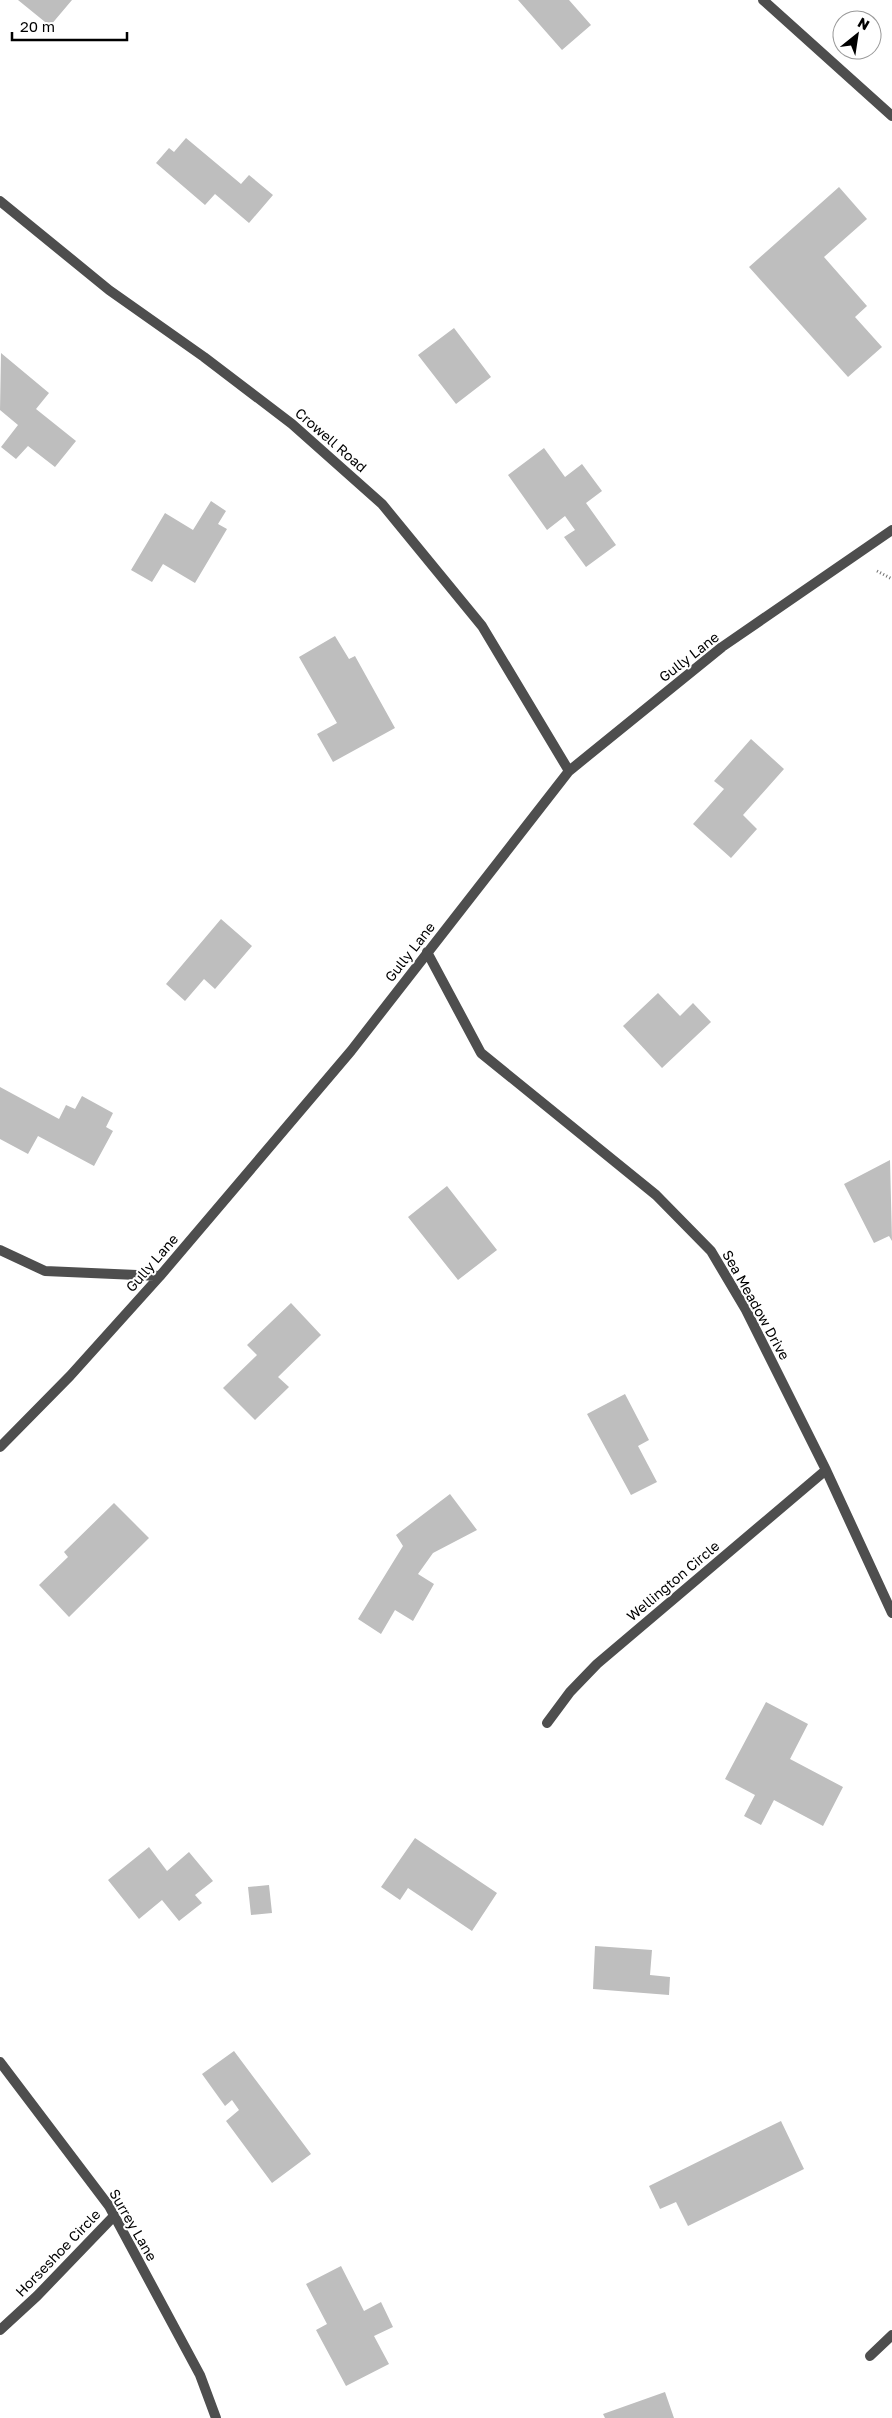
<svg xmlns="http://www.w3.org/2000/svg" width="892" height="2418" font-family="'Golos Text',sans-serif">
<rect width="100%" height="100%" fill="#fff"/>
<path fill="#bebebe" d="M18 0H72L50 26Z
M518 0H569L591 25 562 50Z
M186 138 241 184 249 175 273 195 249 223 215 194 205 205 156 163 169 148 174 152Z
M839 187 867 219 824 257 867 306 855 317 882 347 848 377 749 267Z
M454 328 491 377 456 404 418 355Z
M1 353 49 393 36 409 76 441 55 467 28 446 16 459 1 447 18 425 0 410Z
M544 448 565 477 582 464 602 491 586 503 616 545 586 567 564 537 575 530 565 516 547 530 508 475Z
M211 501 226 511 218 524 227 529 195 583 163 564 152 582 131 570 165 513 193 530Z
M335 636 349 659 355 656 395 728 333 762 317 734 337 723 299 657Z
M751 739 784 769 743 815 757 829 731 858 693 824 724 789 714 781Z
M221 919 252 946 215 989 204 979 185 1001 166 984Z
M658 993 680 1016 693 1003 711 1022 662 1068 623 1026Z
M0 1087 59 1119 66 1105 75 1109 82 1096 113 1113 106 1127 113 1131 94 1166 38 1136 28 1154 0 1139Z
M890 1160 892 1241 889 1236 874 1243 844 1184Z
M447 1186 497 1250 458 1280 408 1217Z
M291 1303 321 1335 278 1377 289 1387 255 1420 223 1388 257 1355 247 1345Z
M625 1394 649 1440 638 1446 657 1482 631 1495 587 1414Z
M450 1494 477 1530 433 1553 418 1574 434 1584 413 1621 395 1610 381 1634 358 1619 403 1546 396 1535Z
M114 1503 149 1538 69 1617 39 1585 68 1557 64 1552Z
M766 1702 808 1724 790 1759 843 1787 823 1826 774 1800 761 1825 744 1816 755 1795 725 1779Z
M415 1838 497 1893 472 1931 408 1888 400 1900 381 1887Z
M149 1847 167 1871 189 1852 213 1881 195 1895 202 1903 179 1921 162 1900 139 1919 108 1880Z
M269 1885 272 1913 251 1915 248 1887Z
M595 1946 652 1950 650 1975 670 1977 669 1995 593 1989Z
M234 2051 311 2154 272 2183 226 2121 239 2110 232 2100 225 2106 202 2074Z
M781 2121 804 2169 688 2226 676 2202 660 2209 649 2186Z
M341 2266 364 2311 381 2302 393 2327 374 2336 389 2364 346 2386 316 2330 327 2324 306 2284Z
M665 2392 674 2418H605L603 2414Z"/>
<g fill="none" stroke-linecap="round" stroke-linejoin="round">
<path stroke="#707070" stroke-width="3" stroke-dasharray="1 2.5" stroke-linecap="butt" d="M877 571 892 579"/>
<path stroke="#4e4e4e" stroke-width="10" d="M763 0 892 116
M0 201 109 290 204 357 292 424 382 504 482 626 569 771
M427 952 481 1053 656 1195 711 1251 746 1310 826 1470 892 1613
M0 1250 45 1271 160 1276
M0 1447 70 1376 160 1276 351 1051 569 771 722 647 892 530
M547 1723 570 1692 597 1664 826 1470
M0 2062 109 2206 200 2375 216 2418
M0 2330 37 2296 114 2216
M870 2356 892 2335"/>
</g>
<g text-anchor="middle" stroke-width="4" stroke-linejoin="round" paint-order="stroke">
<g font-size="14" fill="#000" stroke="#fff">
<text transform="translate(331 440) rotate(41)" y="5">Crowell Road</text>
<text transform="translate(689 657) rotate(-38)" y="5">Gully Lane</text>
<text transform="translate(410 952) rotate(-52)" y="5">Gully Lane</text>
<text transform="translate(152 1263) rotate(-49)" y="5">Gully Lane</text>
<text transform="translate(756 1305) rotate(61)" y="5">Sea Meadow Drive</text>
<text transform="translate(673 1581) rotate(-40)" y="5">Wellington Circle</text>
<text transform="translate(133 2225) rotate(60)" y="5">Surrey Lane</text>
<text transform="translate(58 2253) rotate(-46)" y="5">Horseshoe Circle</text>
</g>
</g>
<g transform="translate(857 35) rotate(30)"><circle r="24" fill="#ffffff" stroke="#999999"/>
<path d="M0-4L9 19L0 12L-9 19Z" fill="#000000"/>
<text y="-8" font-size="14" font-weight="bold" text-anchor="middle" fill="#000000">N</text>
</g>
<path d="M12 32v8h115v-8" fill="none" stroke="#000000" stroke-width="2.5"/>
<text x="20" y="32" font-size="15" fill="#000000" stroke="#ffffff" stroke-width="4" paint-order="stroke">20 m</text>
</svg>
